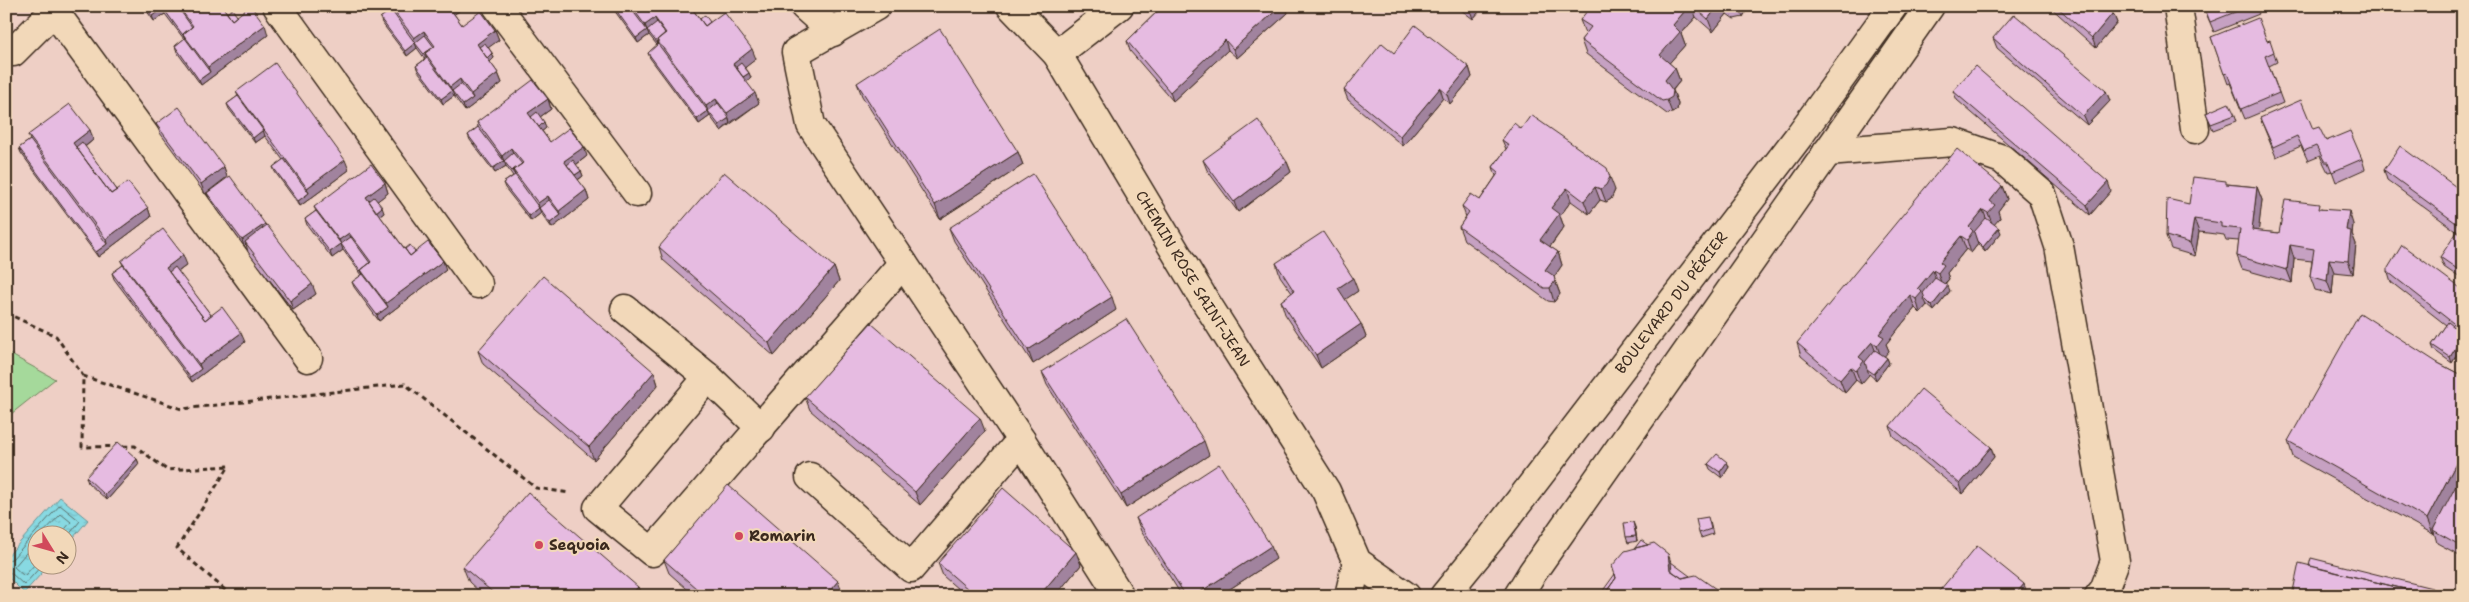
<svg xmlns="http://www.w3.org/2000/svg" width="2469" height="602" font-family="'Shantell Sans',sans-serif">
<defs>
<pattern id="water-ripples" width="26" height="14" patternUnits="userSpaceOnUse" patternTransform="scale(1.25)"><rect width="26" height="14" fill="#88d9e2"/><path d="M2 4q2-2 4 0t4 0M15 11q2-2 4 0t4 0" fill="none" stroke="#76bac1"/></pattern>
</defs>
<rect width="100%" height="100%" fill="#eecfc5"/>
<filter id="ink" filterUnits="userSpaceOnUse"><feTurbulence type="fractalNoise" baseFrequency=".02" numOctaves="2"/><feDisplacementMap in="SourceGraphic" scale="10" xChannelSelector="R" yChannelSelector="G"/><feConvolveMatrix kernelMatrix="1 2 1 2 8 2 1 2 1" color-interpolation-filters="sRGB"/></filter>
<g filter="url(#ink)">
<path fill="#a5d99b" stroke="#70825c" d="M6 352 55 379 6 418Z"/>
<path fill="url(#water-ripples)" stroke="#699394" d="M60 497 88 520 68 544V534H38V564L49 565 24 593 6 575V558Z"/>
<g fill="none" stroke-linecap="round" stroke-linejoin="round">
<path stroke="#5a706c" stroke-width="1" d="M42 534 61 514 71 522 61 534
M38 539 14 567 24 576 38 561
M6 560 12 559 60 505 80 521 68 536
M6 572 11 573 24 585 43 564"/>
<g stroke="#3b2a1e" stroke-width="31">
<g id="minor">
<path d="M277 6 478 284"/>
<path d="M497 6 637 193"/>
<path d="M804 6 833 32"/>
<path d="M876 6 796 52 811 125 1021 440 1120 596"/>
<path id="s1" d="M1011 6 1057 54 1202 296 1326 491 1357 562 1406 596"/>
<path d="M2178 6 2195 129"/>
<path d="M54 11 308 358"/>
<path d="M6 51 13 52 59 6"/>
<path d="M1057 54 1119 6"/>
<path d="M1827 152 1953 142 2002 159 2042 194 2059 246 2115 561 2104 590 2099 596"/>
<path d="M625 309 708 377 761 428"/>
<path d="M708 377 598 508 652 552 903 263"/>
<path d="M810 477 911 568 1021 440"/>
<path d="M1349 596 1357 562"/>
<path id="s2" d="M1444 596 1492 537 1799 136 1893 6"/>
<path d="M1518 596 1532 573 1930 6"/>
</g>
</g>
<path stroke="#3b2a1e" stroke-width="3" stroke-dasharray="5 4" stroke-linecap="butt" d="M6 313 56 336 83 376
M232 596 177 548 229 466 167 470 135 446 82 447 83 376 182 409 405 384 536 488 570 493"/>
<use href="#minor" stroke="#f2d8b9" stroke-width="28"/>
</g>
<path fill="#c6a1c2" stroke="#3b2a1e" d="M143 6H222L227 13 237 16 268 35 201 85 177 52 175 46 184 39 165 14 154 21Z
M389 6H457L459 11 454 14 462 25 495 30 499 40 488 47 492 53 494 58 490 62 498 73 502 83 465 111 454 96 443 104 418 71 416 66 425 59 417 48 407 56 382 23 380 18 391 10Z
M612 6H690L700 19 710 22 756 59 745 67 749 73 751 78 746 82 759 103 721 131 710 116 699 124 650 58 648 53 657 45 649 35 638 43 614 10Z
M1163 6H1286L1288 13 1237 58 1228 50 1173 101 1130 51 1127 41Z
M1456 6H1484L1473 19Z
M1608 6H1745L1746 11 1743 17 1734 19 1727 14 1713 32 1696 17 1681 34 1685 45 1669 63 1675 68 1680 81 1673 90 1678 104 1677 110 1672 113 1667 114 1586 54 1581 40 1586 34 1585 33 1580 20 1605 10Z
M2049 6H2105L2113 13 2117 23 2096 48Z
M2203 6H2256L2259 14 2214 32Z
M2463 6V19L2461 17 2458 8Z
M2211 37 2267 41 2273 50 2277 62 2269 66 2283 103 2245 119 2230 83 2228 84Z
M1993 38 2106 91 2110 101 2087 125 1997 48Z
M1394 53 1469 67 1472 77 1450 104 1443 98 1403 146 1348 100 1344 90Z
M857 83 1018 152 1023 165 940 219 862 96Z
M1953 91 2111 191 2090 215 1957 100Z
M236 92 349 170 300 206 275 172 273 167 283 160 265 136 255 143 229 109 227 104 238 96Z
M548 99 551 109 540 117 544 122 546 128 542 131 550 142 587 156 576 165 581 171 583 176 578 180 586 190 589 200 552 228 541 213 531 221 505 188 503 183 513 176 506 166 495 173 470 140 468 135 478 127 477 122Z
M2206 113 2235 115 2237 121 2213 130Z
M2260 118 2313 129 2326 141 2362 159 2365 169 2336 182 2332 171 2328 172 2320 156 2308 161 2301 146 2276 157Z
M156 124 224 167 227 177 205 194 160 133Z
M1521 129 1615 190 1611 199 1606 202 1600 200 1589 214 1571 201 1560 216 1564 227 1550 247 1558 252 1562 265 1554 277 1560 294 1554 302 1548 301 1464 240 1459 227 1466 217 1462 206 1480 200 1496 176 1493 167 1506 149 1502 140Z
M90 130 93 140 85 147 117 190 148 208 151 217 98 257 21 153 19 148 30 140 28 135Z
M1203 160 1287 162 1291 172 1238 212 1207 170Z
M2384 170 2463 192V236L2387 180Z
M385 183 388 193 377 201 384 213 380 216 405 249 415 252 446 270 379 321 354 287 352 282 362 275 343 250 332 258 307 225 305 219 316 211 314 207Z
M2227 184 2257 187 2262 200 2258 231 2279 233 2321 209 2353 224 2352 234 2356 244 2353 274 2334 272 2332 294 2315 290 2310 276 2312 261 2294 259 2292 283 2242 269 2237 256 2239 241 2226 240 2224 235 2199 232 2195 256 2171 249 2166 236 2189 204Z
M2002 186 2007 199 1998 211 2000 218 1994 224 2001 233 1985 252 1978 244 1971 253 1966 249 1947 273 1949 279 1945 284 1950 291 1934 311 1926 304 1927 305 1920 313 1915 308 1886 344 1889 351 1884 356 1887 358 1889 363 1876 380 1869 374 1861 384 1856 380 1845 393 1801 356 1797 343Z
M207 193 265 224 266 226 316 294 293 310 248 252 246 244 244 246 209 198Z
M949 228 1116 310 1033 364 954 241Z
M2463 236V280L2444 267 2440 257Z
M659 247 834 267 839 281 774 356 663 260Z
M121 261 187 265 178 272 211 315 245 342 192 382 114 279 112 273 123 265Z
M1276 263 1358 291 1345 299 1361 324 1366 337 1321 368 1285 314 1281 301 1292 293 1280 276Z
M2388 272 2463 290V344L2452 363 2434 350 2432 345 2446 325 2391 282Z
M478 351 654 372 658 385 594 460 483 364Z
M2438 363 2463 376V557L2437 543 2434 532 2433 534 2293 457 2288 441Z
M1042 372 1209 455 1126 508 1047 385Z
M805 397 985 431 920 505 810 410Z
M1890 426 1991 447 1994 457 1963 494 1893 436Z
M137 459 139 464 107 500 88 483 86 477Z
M1727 462 1729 467 1722 478 1710 469 1708 464Z
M1136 518 1276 559 1219 596H1182L1141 531Z
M1710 522 1713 534 1701 538 1699 533Z
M1635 527 1637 541 1628 543 1626 537Z
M664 560 838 581 843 594 841 596H695L669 573Z
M938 563 1081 565 1055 596H966L943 576Z
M463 567 638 587 641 596H484L469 582Z"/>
<path fill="#a1839e" stroke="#3b2a1e" d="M456 6H457L459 11 452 16 450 11Z
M1281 6H1286L1288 13 1237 58 1233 49Z
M1472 6H1484L1473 19 1470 10Z
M1689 6H1692L1696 17 1681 34 1685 45 1665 68 1660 55 1673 25Z
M1718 6H1725L1727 14 1713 32 1708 19Z
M1738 6H1745L1746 11 1743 17Z
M163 8 165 14 154 21 152 16Z
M2113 13 2117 23 2096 48 2092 38Z
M655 18 659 28 647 30 649 35 638 43 636 38 647 30 645 25Z
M265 25 268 35 201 85 199 80 210 72 208 67Z
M495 30 499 40 481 53 477 44Z
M424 31 427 41 415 43 417 48 407 56 405 51 415 43 414 38Z
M1225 40 1228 50 1173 101 1170 92Z
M752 49 756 59 738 73 733 64Z
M492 53 494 58 488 64 486 59Z
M1469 67 1472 77 1450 104 1447 94Z
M1675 68 1680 81 1670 93 1665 80Z
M498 73 502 83 465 111 463 105 473 98 471 94Z
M749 73 751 78 744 84 742 78Z
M460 79 463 89 452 91 454 96 443 104 441 99 452 91 450 87Z
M1440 88 1443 98 1403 146 1400 136Z
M1673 91 1678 104 1677 110 1672 113 1667 100Z
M2106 91 2110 101 2087 125 2083 116Z
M755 93 759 103 730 123 727 113Z
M548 99 551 109 533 122 528 113Z
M716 99 720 109 708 111 706 106Z
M708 111 710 116 699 124 697 119Z
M729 118 730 123 721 131 719 125Z
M544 122 546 128 540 133 538 128Z
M90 130 93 140 78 152 73 143Z
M263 130 265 136 255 143 253 138Z
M584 147 587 156 569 170 564 161Z
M511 148 515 158 504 161 506 166 495 173 493 168 504 161 502 156Z
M1018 152 1023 165 940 219 935 205Z
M345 160 349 170 300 206 298 201 309 193 307 188Z
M1287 162 1291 172 1238 212 1234 202Z
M224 167 227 177 205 194 201 184Z
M581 171 583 176 576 181 574 176Z
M1610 177 1615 190 1611 199 1606 202 1601 189Z
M2108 182 2111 191 2090 215 2087 205Z
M385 183 388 193 371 206 366 197Z
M2002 186 2007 199 1998 211 2000 218 1993 226 1988 213 1990 201Z
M1595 187 1600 200 1589 214 1584 201Z
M2257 187 2262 200 2257 244 2252 230Z
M1567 188 1571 201 1560 216 1564 227 1545 253 1540 240 1551 208Z
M586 190 589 200 552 228 550 223 561 215 559 211Z
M548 196 551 206 539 208 538 203Z
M382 207 384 213 377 218 375 213Z
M148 208 151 217 98 257 96 252 107 244 106 239Z
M539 208 541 213 531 221 529 216Z
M1983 210 1988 223 1976 237 1978 244 1971 253 1967 240 1969 227Z
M2349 211 2353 224 2352 234 2356 244 2353 274 2348 261 2346 230Z
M2194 219 2199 232 2195 256 2190 243Z
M265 224 267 229 245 242 246 244 244 246 242 240Z
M1999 228 2001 233 1985 252 1983 247Z
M349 233 353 243 341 244 343 250 332 258 330 252 341 244 339 240Z
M1961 236 1966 249 1947 273 1949 279 1942 286 1938 273 1940 262Z
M2290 245 2294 259 2292 283 2287 270Z
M1558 252 1562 265 1550 283 1545 270Z
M183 255 187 265 171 277 166 268Z
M2329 259 2334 272 2332 294 2327 281Z
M443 261 446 270 379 321 377 315 388 307 386 303Z
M834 267 839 281 774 356 769 343Z
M1933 270 1937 283 1924 299 1927 305 1920 313 1916 299 1918 288Z
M1353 278 1358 291 1343 301 1338 288Z
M1555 281 1560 294 1554 302 1550 288Z
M312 284 316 294 293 310 290 301Z
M1948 286 1950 291 1934 311 1932 306Z
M1910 295 1915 308 1886 344 1889 351 1882 359 1877 346 1879 334Z
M1112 297 1116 310 1033 364 1028 350Z
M1361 324 1366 337 1321 368 1316 355Z
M241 333 245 342 192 382 190 377 201 369 199 364Z
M2463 336V344L2452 363 2450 357Z
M1872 342 1877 355 1867 368 1869 375 1861 384 1856 371 1859 357Z
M1887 358 1889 363 1876 380 1874 374Z
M1851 367 1856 380 1845 393 1840 380Z
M654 372 658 385 594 460 589 447Z
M980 418 985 431 920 505 915 492Z
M1204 441 1209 455 1126 508 1121 495Z
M1991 447 1994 457 1963 494 1960 484Z
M2463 450V476L2433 530 2434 532 2433 534 2427 519Z
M137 459 139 464 107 500 105 495Z
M1727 462 1729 467 1722 478 1720 472Z
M1633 522 1635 527 1637 541 1636 536Z
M1271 546 1276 559 1219 596H1194Z
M1076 552 1081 565 1055 596H1039Z
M1668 554 1673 567V578L1670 570Z
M838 581 843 594 841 596H825Z
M2024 584 2028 596H2014Z
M638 587 641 596H630Z
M2432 588 2434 593 2433 596H2430Z"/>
<path fill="#e6bbe1" stroke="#3b2a1e" d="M145 6H161L163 8 152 16Z
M166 6H177L192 27 183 34 185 38 163 8Z
M178 6H222L232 20 250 6H251L265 25 208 67 183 34 193 26Z
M390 6H448L462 25 481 11 495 30 477 44 498 73 471 94 460 79 450 87 425 53 435 46 424 31 414 38Z
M448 6H456L451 10Z
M613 6H629L647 30 636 38Z
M631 6H690L705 26 724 12 752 49 733 64 755 93 727 113 716 99 706 106 657 40 666 33 655 18 645 25Z
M1163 6H1281L1233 49 1225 40 1170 92 1127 41Z
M1465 6H1472L1470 10Z
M1591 6H1600L1605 10 1608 6H1689L1673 25 1680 32 1660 55 1675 68 1665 80 1673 91 1672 97 1667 100 1662 101 1581 40 1591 27 1580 20Z
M1693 6H1718L1708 19Z
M2056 6H2105L2113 13 2092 38Z
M2204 6H2250L2210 22Z
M2459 6H2463V14L2458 8Z
M232 9 237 16 232 20 227 13Z
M391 10 415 43 425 35 434 47 425 53 427 58 415 43 405 51 380 18Z
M2014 14 2106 91 2083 116 1993 38Z
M705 15 710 22 705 26 700 19Z
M2258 18 2267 41 2270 40 2274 52 2265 56 2279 93 2241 109 2227 73 2224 74 2211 37Z
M657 22 665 33 657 40 658 44 708 111 697 119 648 53 658 44 647 30Z
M1415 25 1469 67 1447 94 1440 88 1400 136 1344 90 1382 43 1394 53Z
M940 29 1018 152 935 205 857 83Z
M185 38 210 72 199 80 175 46Z
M485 43 492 53 487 58 479 47Z
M427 58 452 91 441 99 416 66Z
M275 63 345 160 307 188 236 92Z
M741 63 749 73 743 77 736 67Z
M1975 66 2108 182 2087 205 1953 91Z
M533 80 548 99 528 113 550 142 569 128 584 147 564 161 586 190 559 211 548 196 538 203 513 170 523 163 511 148 502 156 477 122Z
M461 84 473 98 463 105 452 91Z
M238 96 263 130 253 138 227 104Z
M2301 100 2313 129 2319 127 2326 141 2350 131 2362 159 2332 172 2328 162H2325L2316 146 2304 151 2297 136 2273 147 2260 118Z
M718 103 729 118 719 125 708 111Z
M2229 103 2235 115 2211 124 2206 113Z
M70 104 90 130 73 143 92 169 111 194 128 182 148 208 106 239 28 135Z
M179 107 224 167 201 184 156 124Z
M537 112 544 122 539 127 531 117Z
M1531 115 1607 168 1610 177 1606 185 1601 189 1595 187 1584 201 1567 188 1551 208 1559 214 1540 240 1558 252 1545 270 1554 276 1555 281 1550 288H1544L1459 227 1469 212 1462 206 1471 194 1480 200 1499 172 1493 167 1509 145 1502 140 1514 123 1521 129Z
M1258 120 1287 162 1234 202 1203 160Z
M478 127 504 161 493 168 468 135Z
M30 140 107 244 96 252 19 148Z
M82 142 117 190 111 194 76 147Z
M2400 146 2463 192V228L2384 170Z
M1957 149 2002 186 1990 201 1995 205 1988 213 1983 210 1969 227 1973 231 1967 240 1961 236 1940 262 1944 265 1938 273 1933 270 1918 288 1922 292 1916 299 1910 295 1879 334 1884 337 1877 346 1872 342 1859 357 1864 361 1856 371 1851 367 1840 380 1797 343Z
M513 153 522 164 513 170 515 175 504 161Z
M284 159 309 193 298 201 273 167Z
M573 160 581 171 575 175 567 165Z
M371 164 385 183 366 197 374 208 410 256 428 242 443 261 386 303 361 270 371 262 360 247 349 233 339 240 314 207Z
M724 172 834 267 769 343 659 247Z
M1033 174 1112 297 1028 350 949 228Z
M515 175 539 208 529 216 503 183Z
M230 176 265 224 242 240 207 193Z
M2193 177 2226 181V184L2257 187 2252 230 2279 233 2285 200 2319 204 2318 209 2349 211 2346 230 2351 231 2348 261 2329 259 2327 281 2310 276 2314 249 2290 245 2287 270 2237 256 2240 229 2221 227V223L2194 219 2190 243 2166 236 2167 199 2189 204Z
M374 197 382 207 376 212 369 201Z
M549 200 561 215 550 223 539 208Z
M316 211 341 244 330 252 305 219Z
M1986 218 1999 228 1983 247 1977 241 1974 232Z
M267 225 312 284 290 301 245 242Z
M163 229 183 255 166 268 205 320 222 307 241 333 199 364 121 261Z
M1323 232 1353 278 1338 288 1361 324 1316 355 1281 301 1294 291 1276 263Z
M2457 232 2463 236V273L2440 257Z
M351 237 370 263 361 270 363 274 341 244Z
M410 245 415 252 410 256 405 249Z
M2402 245 2463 290V329L2462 330 2388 272V268Z
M123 265 201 369 190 377 112 273Z
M175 267 211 315 205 320 169 272Z
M363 274 388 307 377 315 352 282Z
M543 276 654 372 589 447 478 351Z
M1935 278 1948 286 1932 306 1925 299 1923 293Z
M2360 313 2438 363 2463 376V450L2427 519 2288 441Z
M1126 319 1204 441 1121 495 1042 372Z
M2448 322 2463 334V336L2450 357 2432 345Z
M871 323 980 418 915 492 805 397Z
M1875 350 1887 358 1874 374 1867 369 1865 362Z
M1921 389 1991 447 1960 484 1890 426Z
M118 442 137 459 105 495 86 477Z
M1717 454 1727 462 1720 472 1708 464Z
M1219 464 1271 546 1194 596H1186L1136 518Z
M2463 472V547L2433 530Z
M728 485 838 581 825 596H705L664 560Z
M1003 488 1076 552 1039 596H976L938 563Z
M528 492 638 587 630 596H497L463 567Z
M1708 517 1711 529 1699 533 1696 519Z
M1633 522 1636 536 1626 537 1624 523Z
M1641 540 1648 545 1635 548Z
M1654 543 1668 554 1670 570 1682 578 1696 575 1726 596H1590L1592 594 1606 592 1616 578 1612 566 1625 551Z
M1977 546 2024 584 2014 596H1935Z
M2311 558 2432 588 2430 595 2309 566Z
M1671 562 1690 576 1682 578 1672 571Z
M2299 563 2432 596H2292Z
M1615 574 1616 578 1606 592H1602Z"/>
</g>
<g fill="#d1495b" stroke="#f2d8b9" stroke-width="2">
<circle cx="739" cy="536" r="5"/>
<circle cx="539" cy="545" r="5"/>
</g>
<g text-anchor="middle" stroke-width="4" stroke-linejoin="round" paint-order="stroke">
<g font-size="15" fill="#3b2a1e" stroke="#f2d8b9">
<text dy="5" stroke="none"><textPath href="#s1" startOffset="329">CHEMIN ROSE SAINT-JEAN</textPath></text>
<text dy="5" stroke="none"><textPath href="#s2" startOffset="371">BOULEVARD DU PÉRIER</textPath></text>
</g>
<g font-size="15" font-weight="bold" fill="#3b2a1e" stroke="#f2d8b9" text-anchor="start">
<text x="749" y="541">Romarin</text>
<text x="549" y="550">Sequoia</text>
</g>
</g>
<rect width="2469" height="602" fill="none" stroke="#f2d8b9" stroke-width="25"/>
<rect x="12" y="12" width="2444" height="577" fill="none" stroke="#3b2a1e" stroke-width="2" filter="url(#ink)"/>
<g transform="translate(52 550) rotate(127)"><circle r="24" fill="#f2d8b9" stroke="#a9927b"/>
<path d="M0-4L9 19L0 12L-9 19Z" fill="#d1495b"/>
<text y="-8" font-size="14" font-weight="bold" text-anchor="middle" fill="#3b2a1e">N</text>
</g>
</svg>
